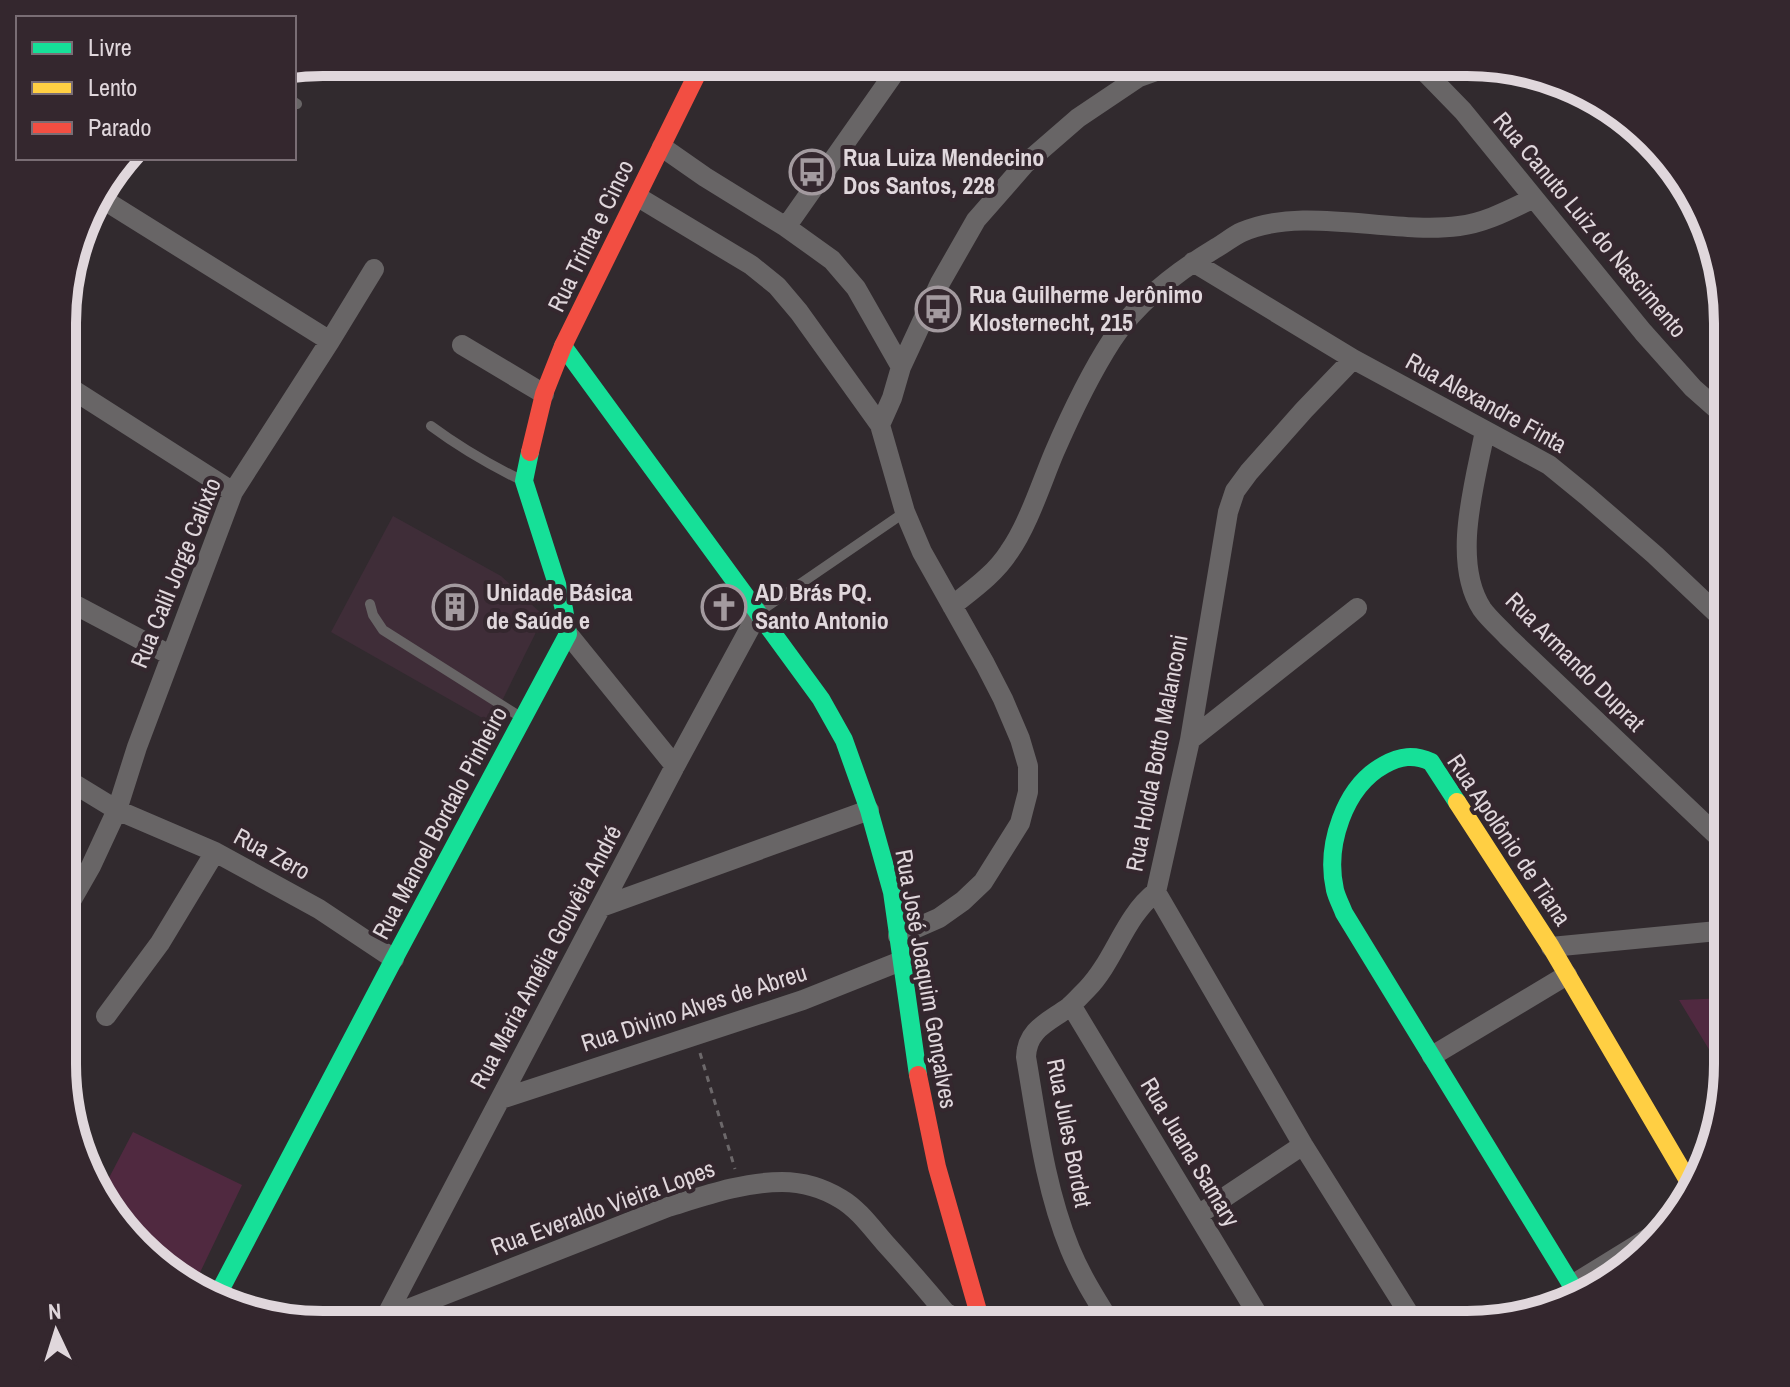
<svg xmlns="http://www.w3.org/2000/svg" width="1790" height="1387" font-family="'Archivo Narrow',sans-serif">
<rect width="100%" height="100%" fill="#312a2e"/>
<path fill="#3f2d38" d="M393 516 501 576 544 616 491 723 331 632Z"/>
<path fill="#502940" d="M1727 998V1079L1679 1000Z
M133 1132 242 1185 193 1287 151 1261 100 1195Z"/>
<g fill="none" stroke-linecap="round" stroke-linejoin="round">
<path stroke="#6c686a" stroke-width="3" stroke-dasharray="6 6" stroke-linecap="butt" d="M700 1053 735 1169"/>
<path stroke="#686566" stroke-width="10" d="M294 102 297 104
M431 426C462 449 488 464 523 481
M370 604 373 615 383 630 519 716
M759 612 905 512"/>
<path stroke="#686566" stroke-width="20" d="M1413 63 1428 75 1463 111 1643 332 1693 388 1728 419
M662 147 705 177 786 227 832 260 856 288 901 367
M96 195 330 341
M638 197 751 265 777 286 799 312 880 425 905 512 922 552 985 664 1003 699 1020 739 1028 766V792L1020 823 983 882 963 901 939 918 898 936
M786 227 902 62
M1193 262 1353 359 1549 465 1587 496 1655 555 1728 624
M462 345 544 394
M1353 359 1304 410 1249 472 1235 491 1228 512 1190 740 1156 892 1303 1145 1416 1325
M64 384 233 492
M880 425 892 398 901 367 940 283 976 220 1025 164 1078 118 1139 77 1181 62
M1485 431C1475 483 1451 561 1482 609 1489 619 1500 628 1508 637L1728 846
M64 599 170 655
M952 606C972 590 995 574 1009 552 1028 525 1041 484 1054 453 1070 416 1090 374 1112 340 1137 302 1178 271 1216 248 1225 243 1233 236 1242 232 1303 205 1393 235 1459 226 1485 223 1509 210 1532 199
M568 634 675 766
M1190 740 1357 608
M63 777 117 810 215 852 319 909 394 959
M601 907 869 810
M63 915 91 866 117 810 137 747 233 492 330 341 374 269
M1551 947 1728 930
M1071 1005 1264 1325
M106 1016 160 943 215 852
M1432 1056 1567 975
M501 1099 803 1000 901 961
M1198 1215 1303 1145
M1572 1285 1671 1224
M385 1318 668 1207C704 1196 743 1182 782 1182 802 1182 823 1188 841 1199 858 1209 871 1227 884 1242 905 1265 925 1288 945 1312 958 1320 967 1325 982 1325
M382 1324 675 766 758 613
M1112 1325C1097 1301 1081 1276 1070 1249 1045 1188 1037 1121 1026 1057 1027 1029 1049 1022 1069 1007 1075 1002 1081 995 1087 989 1115 960 1124 917 1156 892"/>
<path stroke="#16e098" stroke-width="18" d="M563 346 821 699 844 740 869 810 892 892 918 1075
M1457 802 1431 762C1414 754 1400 756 1384 765 1344 787 1325 846 1335 890 1337 898 1341 905 1344 913L1580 1299
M215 1300 394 959 568 634 564 609 557 584 524 481 530 452"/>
<path stroke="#ffcf43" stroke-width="18" d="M1457 802 1551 947 1693 1189"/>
<path stroke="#f24e42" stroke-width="18" d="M530 452 544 394 563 346 703 62
M918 1075 937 1167 982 1325"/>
</g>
<defs>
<g id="bus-ring" transform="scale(2.3)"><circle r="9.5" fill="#34272e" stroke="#a39a9f" stroke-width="1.5"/><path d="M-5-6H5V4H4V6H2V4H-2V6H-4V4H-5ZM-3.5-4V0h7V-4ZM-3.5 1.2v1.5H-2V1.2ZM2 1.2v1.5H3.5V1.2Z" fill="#a39a9f"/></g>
<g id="building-ring" transform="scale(2.3)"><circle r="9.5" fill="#34272e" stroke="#a39a9f" stroke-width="1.5"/><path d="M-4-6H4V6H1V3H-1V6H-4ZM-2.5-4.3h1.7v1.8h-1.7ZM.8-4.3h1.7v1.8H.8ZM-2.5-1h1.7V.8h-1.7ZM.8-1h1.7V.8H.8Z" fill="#a39a9f"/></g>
<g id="church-ring" transform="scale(2.3)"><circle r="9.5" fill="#34272e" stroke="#a39a9f" stroke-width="1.5"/><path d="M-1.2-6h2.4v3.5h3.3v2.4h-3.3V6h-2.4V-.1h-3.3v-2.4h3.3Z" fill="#a39a9f"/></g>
</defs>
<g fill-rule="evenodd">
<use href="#bus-ring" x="812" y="172"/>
<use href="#bus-ring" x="938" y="309"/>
<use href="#building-ring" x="455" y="607"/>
<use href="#church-ring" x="724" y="607"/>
</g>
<g text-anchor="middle" stroke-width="8" stroke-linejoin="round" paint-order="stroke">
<g font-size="24" font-weight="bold" fill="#e0d7dc" stroke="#34272e" text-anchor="start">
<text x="843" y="166">Rua Luiza Mendecino<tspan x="843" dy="28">Dos Santos, 228</tspan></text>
<text x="969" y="303">Rua Guilherme Jerônimo<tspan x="969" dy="28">Klosternecht, 215</tspan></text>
<text x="486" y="601">Unidade Básica<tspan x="486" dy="28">de Saúde e</tspan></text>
<text x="755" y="601">AD Brás PQ.<tspan x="755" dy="28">Santo Antonio</tspan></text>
</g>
<g font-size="24" fill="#e0d7dc" stroke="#34272e">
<text transform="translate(1590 225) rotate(50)" y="8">Rua Canuto Luiz do Nascimento</text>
<text transform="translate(591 236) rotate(-64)" y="8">Rua Trinta e Cinco</text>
<text transform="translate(1486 403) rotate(29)" y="8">Rua Alexandre Finta</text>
<text transform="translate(176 573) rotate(-68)" y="8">Rua Calil Jorge Calixto</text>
<text transform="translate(1575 662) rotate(45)" y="8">Rua Armando Duprat</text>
<text transform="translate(1157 753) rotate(-79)" y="8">Rua Holda Botto Malanconi</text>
<text transform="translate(440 823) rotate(-62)" y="8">Rua Manoel Bordalo Pinheiro</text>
<text transform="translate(1509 840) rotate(56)" y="8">Rua Apolônio de Tiana</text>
<text transform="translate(272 854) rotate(28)" y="8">Rua Zero</text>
<text transform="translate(546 957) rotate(-62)" y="8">Rua Maria Amélia Gouvêia André</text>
<text transform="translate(926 979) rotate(80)" y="8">Rua José Joaquim Gonçalves</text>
<text transform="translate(694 1008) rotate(-18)" y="8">Rua Divino Alves de Abreu</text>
<text transform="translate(1069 1133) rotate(79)" y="8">Rua Jules Bordet</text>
<text transform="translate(1190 1152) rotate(59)" y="8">Rua Juana Samary</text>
<text transform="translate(603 1208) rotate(-20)" y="8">Rua Everaldo Vieira Lopes</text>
</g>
</g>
<path d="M0 0H1790V1387H0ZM323 76H1467A247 247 0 0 1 1714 323V1064A247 247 0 0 1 1467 1311H323A247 247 0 0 1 76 1064V323A247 247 0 0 1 323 76Z" fill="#34272e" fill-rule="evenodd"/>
<path fill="none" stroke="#e0d7dc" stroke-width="10" d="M323 76H1467A247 247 0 0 1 1714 323V1064A247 247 0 0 1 1467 1311H323A247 247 0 0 1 76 1064V323A247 247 0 0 1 323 76Z"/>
<rect x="16" y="16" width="280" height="144" fill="#34272e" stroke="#796d74" stroke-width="2"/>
<rect x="32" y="42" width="40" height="12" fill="#16e098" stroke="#796d74" stroke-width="2"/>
<text x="88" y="56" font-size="24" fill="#e0d7dc">Livre</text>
<rect x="32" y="82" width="40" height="12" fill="#ffcf43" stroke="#796d74" stroke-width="2"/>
<text x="88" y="96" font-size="24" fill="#e0d7dc">Lento</text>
<rect x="32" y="122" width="40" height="12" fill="#f24e42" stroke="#796d74" stroke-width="2"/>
<text x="88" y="136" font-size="24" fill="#e0d7dc">Parado</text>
<g transform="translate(56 1331) rotate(356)" stroke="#34272e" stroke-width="6" paint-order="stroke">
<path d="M0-6L14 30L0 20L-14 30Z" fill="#e0d7dc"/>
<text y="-12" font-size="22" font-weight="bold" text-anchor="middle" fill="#e0d7dc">N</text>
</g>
</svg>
